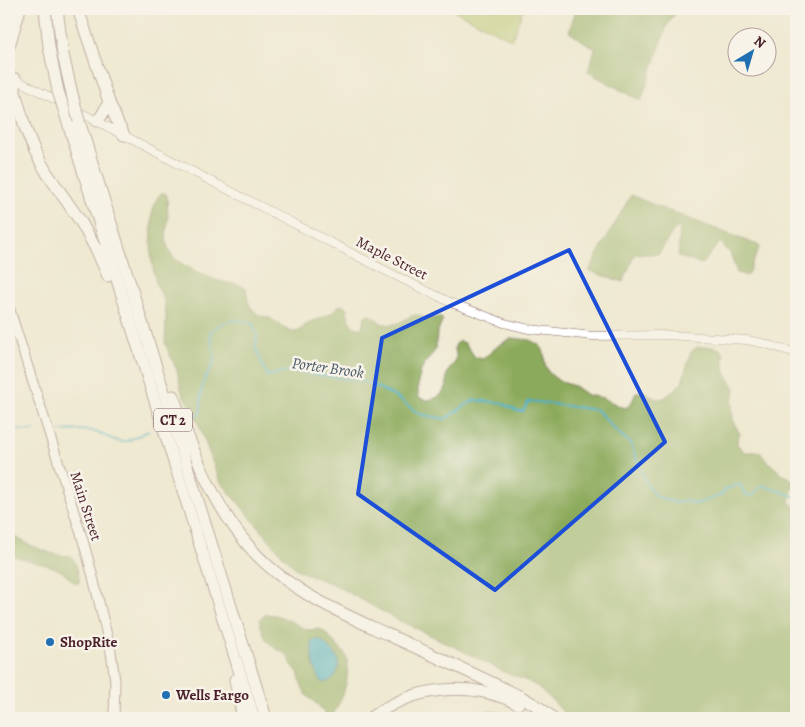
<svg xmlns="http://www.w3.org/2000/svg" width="805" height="727" font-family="Alegreya,serif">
<rect width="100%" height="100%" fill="#f7f3e8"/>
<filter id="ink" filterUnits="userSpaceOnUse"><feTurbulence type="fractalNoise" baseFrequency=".02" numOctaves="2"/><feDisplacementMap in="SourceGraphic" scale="10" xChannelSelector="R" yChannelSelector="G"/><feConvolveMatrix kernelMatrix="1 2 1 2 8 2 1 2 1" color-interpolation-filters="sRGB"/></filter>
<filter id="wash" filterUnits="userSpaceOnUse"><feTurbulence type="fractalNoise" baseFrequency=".0096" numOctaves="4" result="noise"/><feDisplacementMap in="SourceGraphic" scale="20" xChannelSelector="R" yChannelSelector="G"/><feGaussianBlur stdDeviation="1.12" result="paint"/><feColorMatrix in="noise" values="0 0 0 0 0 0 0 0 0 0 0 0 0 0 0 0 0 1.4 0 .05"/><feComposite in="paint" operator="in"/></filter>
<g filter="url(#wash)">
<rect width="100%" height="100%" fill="#efe9d1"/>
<path fill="#b1c468" stroke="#7e724a" d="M451 9H523L512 40Z"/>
<path fill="#8caa5c" stroke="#6b6444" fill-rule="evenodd" d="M576 9H678L667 26 641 101 588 72 595 49 569 32Z
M161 193H165L167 195C167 203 168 211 168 219 167 235 163 242 173 257 187 268 206 277 223 282 231 284 239 283 246 288L248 302 252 309 259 315 270 318 289 331 295 332 299 331 308 323 332 313 339 305 345 306 347 308C348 317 350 330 362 328L365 316 368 314C375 315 378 323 385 324 402 327 404 316 416 315 420 315 424 318 428 318 432 319 436 317 440 317L443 320 437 333 436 349 424 365 421 371 418 382V396C422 400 426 401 432 399 439 398 446 391 447 384 447 379 446 376 448 372 450 367 455 364 456 359 457 350 451 348 459 341L465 343 475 357 483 359 499 345 508 340 512 338 530 340 539 345 542 348 544 353 545 364 549 373 559 381 574 386 587 395 603 398 624 408C632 406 633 399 636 392H645L656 399 664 398 671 393 682 382 691 352 697 347H714L720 349 724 354V367L725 373 735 388V392L732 400 733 421 740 434 738 437 737 444 745 452H751L757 451 760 452 765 459 783 475 789 477 794 482 789 502 796 508V718H568L554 702 538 687 527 681 506 673 461 650 394 618 335 585 306 574 295 568 283 556 219 480 199 425 191 408 182 393 177 371 165 343 166 317 164 300 156 284 151 257 152 214 157 198Z
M631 195 659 207 760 246 747 276 737 273 730 253 720 242 702 264 678 257 680 226 673 231 659 254H635L623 282 589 271 603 244Z
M9 534C15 538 20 539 26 543 41 550 55 556 71 556 76 562 80 575 79 583H75L61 571 53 567 9 555Z
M266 614 275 615 287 619 307 630 320 629 324 631 345 654C353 672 342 703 331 717L327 716 319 706 306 695 301 684 298 672 292 665 289 657 283 652 275 648 266 640 260 624V619ZM338 659V667L320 678 313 663Z
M489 711 498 712 514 718H464C472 712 480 714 489 711Z"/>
<path fill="#46afc5" stroke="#486778" d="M316 639C322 640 324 643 329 648 332 651 337 655 338 660 341 670 333 684 322 682 314 671 311 655 312 642Z"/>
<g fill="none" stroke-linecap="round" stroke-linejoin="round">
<path stroke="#46afc5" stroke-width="2" d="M186 419 198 415 201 411V393L205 378 213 365 214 356 210 332C223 320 236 317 253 324L257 336 255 346 267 376 288 371 362 381 379 388 399 399 419 414 445 419 474 400 502 403 517 411H523L529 401 597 410 615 430 631 444 646 482 655 496 676 503 685 500 696 504 721 495 726 489 740 484 745 494 752 496 762 485 796 497
M9 425C18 430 26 432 36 430
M60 431C70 431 83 429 92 431 101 433 115 442 123 442 131 441 140 434 149 431"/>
</g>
</g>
<g filter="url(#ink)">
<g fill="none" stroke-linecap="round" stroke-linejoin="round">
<g stroke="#846665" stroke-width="9">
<path id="tertiary" d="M9 76 62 103
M74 109 207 179 398 277 452 303 504 323 529 329 593 336 667 335 747 340 762 343 796 353"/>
</g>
<g stroke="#846665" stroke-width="11">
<path id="secondary" d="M9 307 82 537 92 573 111 652 115 681 114 718"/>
</g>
<g stroke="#846665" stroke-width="13">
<path id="motorway" d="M45 9 49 47 58 91
M57 9 63 55 73 98
M78 9 109 102 119 126 124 135
M9 46 20 9
M15 79V92L26 130 35 152 47 173 81 222 97 251 108 276
M65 113 254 718
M79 121 266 718
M97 121 102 115 109 102
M173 396C192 448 211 501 247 544 284 589 337 611 389 635 434 656 479 676 523 698L537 706 553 718
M235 680 243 718
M371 718C413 686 471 680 518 704"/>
</g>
<use href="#tertiary" stroke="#fff" stroke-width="8"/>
<use href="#secondary" stroke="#fff" stroke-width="9"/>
<use href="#motorway" stroke="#fff" stroke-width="11"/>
<g stroke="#846665" stroke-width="13" stroke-linecap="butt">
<path id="motorway-bridge" d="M58 91 65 113
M73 98 79 121"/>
</g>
<use href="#motorway-bridge" stroke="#fff" stroke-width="11"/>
</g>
</g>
<path d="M0 0H805V727H0ZM569 250 665 442 495 590 358 494 382 338Z" fill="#efe9d1" fill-opacity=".55" fill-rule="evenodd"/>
<path fill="none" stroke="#1d4ed8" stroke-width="4" stroke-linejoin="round" d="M569 250 665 442 495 590 358 494 382 338Z"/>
<g fill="#1f6fb2" stroke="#f7f3e8" stroke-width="2">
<circle cx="50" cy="642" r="5"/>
<circle cx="166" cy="695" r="5"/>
</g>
<g text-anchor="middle" stroke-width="5" stroke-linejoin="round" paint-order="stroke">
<rect fill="#f7f3e8" stroke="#7e5f64" stroke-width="1" x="154" y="408.5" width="38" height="23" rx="4"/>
<g font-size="14" font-weight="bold" fill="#4a1f2b">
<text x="173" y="425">CT 2</text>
</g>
<g font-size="15" fill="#4a1f2b" stroke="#f7f3e8">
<text transform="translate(392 258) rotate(27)" y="5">Maple Street</text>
<text transform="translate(86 506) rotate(72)" y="5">Main Street</text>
</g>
<g font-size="15" font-weight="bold" fill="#4a1f2b" stroke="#f7f3e8" text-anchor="start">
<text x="60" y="647">ShopRite</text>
<text x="176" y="700">Wells Fargo</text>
</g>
<g font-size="16" font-style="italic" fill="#485969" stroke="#f7f3e8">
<text transform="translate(328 367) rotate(8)" y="6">Porter Brook</text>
</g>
</g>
<rect width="805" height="727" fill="none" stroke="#f7f3e8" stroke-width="30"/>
<g transform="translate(752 52) rotate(38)"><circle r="24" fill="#f7f3e8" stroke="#b29e9c"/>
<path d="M0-4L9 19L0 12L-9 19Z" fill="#1f6fb2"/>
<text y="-8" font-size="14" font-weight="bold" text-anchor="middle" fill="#4a1f2b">N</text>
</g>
</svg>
